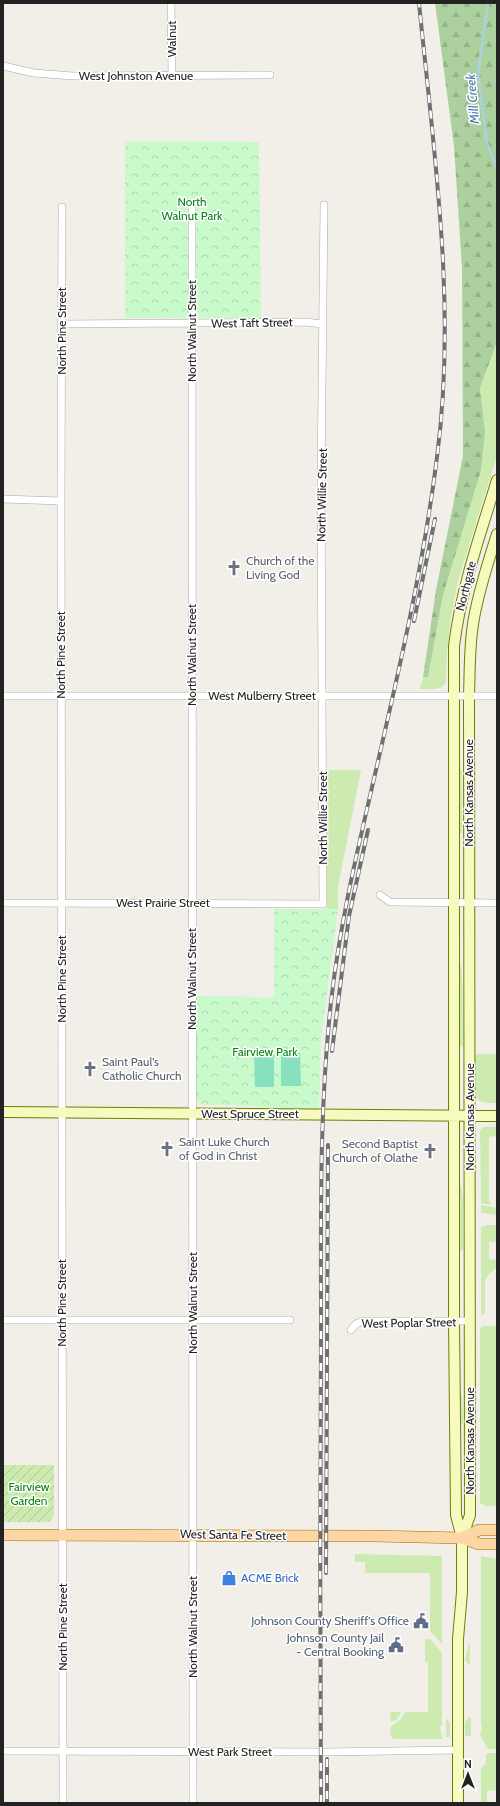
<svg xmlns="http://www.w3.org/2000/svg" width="500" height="1806" font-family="Cabin,sans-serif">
<defs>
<pattern id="forest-firs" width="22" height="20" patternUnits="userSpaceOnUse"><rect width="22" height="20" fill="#add19e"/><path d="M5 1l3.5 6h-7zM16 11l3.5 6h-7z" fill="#95b388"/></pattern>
<pattern id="park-crowns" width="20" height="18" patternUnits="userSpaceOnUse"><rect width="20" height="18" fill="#c8facc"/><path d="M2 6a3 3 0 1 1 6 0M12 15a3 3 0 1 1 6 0" fill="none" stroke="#acd6af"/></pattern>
<pattern id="garden-furrows" width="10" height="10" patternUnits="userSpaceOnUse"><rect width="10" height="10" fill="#cdebb0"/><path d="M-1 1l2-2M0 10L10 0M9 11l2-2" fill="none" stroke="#b0c997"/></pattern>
</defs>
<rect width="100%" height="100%" fill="#f2efe9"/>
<path fill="#cdebb0" d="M497 342V456L458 581 451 617 447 652 446 682 442 687 436 689H420L423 677H428L443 595 485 431 480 388Z
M456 766 460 767 462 773V833H459Z
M327 770H361L338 887V909H327Z
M457 965H461L462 976 463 1046H459L458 1040Z
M475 1054H497V1103C489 1103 480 1104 475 1096Z
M484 1127H497L496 1136 489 1137V1200L491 1205 481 1203 480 1130Z
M475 1135 476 1148V1208L474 1204Z
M457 1185H461L463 1199V1250H459L458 1246Z
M481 1205 497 1208V1215L481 1213Z
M487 1225H497V1240L495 1242H489V1259L496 1260 497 1268 489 1274 485 1280V1311L484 1314 481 1316V1227Z
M475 1243H476V1308H474Z
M484 1326H497V1506H484V1504H480V1328Z
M476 1342V1427H475L474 1345Z
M457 1392H461L463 1404V1423H460Z
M475 1432 476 1511H475L474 1435Z
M355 1554 442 1556V1644L430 1631V1573H365V1562H355Z
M481 1556 497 1559V1749H488L480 1735 482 1726 481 1725Z
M425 1639H430L442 1653V1726H440L442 1739H393L390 1734 391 1726 400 1720 405 1712H428V1662H425Z
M469 1643H470V1666L465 1660Z
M390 1712H400L401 1713 396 1720 391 1722Z
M470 1717H471V1736H465V1722Z
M446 1718 450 1723V1737H446Z
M488 1753H497V1790L487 1791V1803H481V1768L486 1763V1755Z"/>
<path fill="url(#forest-firs)" d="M435 3H497V342L480 388 485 431 481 470 443 595 428 677H423L436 590 463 456 462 268 454 146Z"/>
<path fill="url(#park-crowns)" d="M125 141 259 142 261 318H125Z
M274 909H338L321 1039 319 1111 234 1105H203L199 1103 196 1096V996L274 997Z"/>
<path fill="url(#garden-furrows)" d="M3 1465H54V1515L49 1522H3Z"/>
<path fill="#88e0be" d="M254 1053H274V1087H255Z
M281 1053H300L301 1086H281Z"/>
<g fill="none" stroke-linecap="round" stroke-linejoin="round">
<path stroke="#aad3df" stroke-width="2.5" d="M488 3 478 73 487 143 497 167"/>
<g stroke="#a9a9a9" stroke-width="8">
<path id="street" d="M171 3 172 76
M3 66 34 73 73 76 270 75
M62 207 61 501 63 1803
M192 207 193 1803
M62 324 306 322 322 324
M3 499 61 501
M3 696H497
M380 895 390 902 497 903
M3 903 323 904 321 481 324 205
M3 1320H290
M351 1330 356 1324 363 1321H470
M3 1751 327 1752 457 1750"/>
</g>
<g stroke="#707d05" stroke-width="12">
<path id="secondary" d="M3 1112 497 1116
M462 1538 470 1515 469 696C470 670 469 644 474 618 479 590 488 562 497 534
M458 1803V1639L462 1592V1538L456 1515 454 1321V646C461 589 480 535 497 480"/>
</g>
<g stroke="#a06b00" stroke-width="12">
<path id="primary" d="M3 1535 373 1536 462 1538 479 1544H497
M462 1538 479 1530H497"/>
</g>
<use href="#street" stroke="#fff" stroke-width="7"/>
<use href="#secondary" stroke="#f7fabf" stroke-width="10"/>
<use href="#primary" stroke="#fcd6a4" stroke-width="11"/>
<g stroke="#707070" stroke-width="4">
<path id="rail" d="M414 621 435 519
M332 1051 349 916 368 830
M326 1573 328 1145
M327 1759V1803
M321 1803C320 1645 320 1487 321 1329 321 1220 319 1111 331 1002 340 922 358 848 376 770 400 666 424 562 437 457 457 306 434 154 419 3"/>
</g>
<use href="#rail" stroke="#fff" stroke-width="2.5" stroke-dasharray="8" stroke-linecap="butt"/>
</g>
<defs>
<g id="church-bare" transform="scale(1.2)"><path d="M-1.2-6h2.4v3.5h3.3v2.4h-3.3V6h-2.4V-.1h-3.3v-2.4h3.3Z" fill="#6b7280" stroke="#fff" stroke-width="2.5" paint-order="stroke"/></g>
<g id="shop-bare" transform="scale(1.2)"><path d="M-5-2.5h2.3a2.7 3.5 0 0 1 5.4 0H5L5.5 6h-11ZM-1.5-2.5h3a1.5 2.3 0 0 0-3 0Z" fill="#3f7fe0" stroke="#fff" stroke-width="2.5" paint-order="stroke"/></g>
<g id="civic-bare" transform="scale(1.2)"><path d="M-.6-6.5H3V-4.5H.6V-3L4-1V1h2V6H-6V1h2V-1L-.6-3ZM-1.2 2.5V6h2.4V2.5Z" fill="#5c6f8a" stroke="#fff" stroke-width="2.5" paint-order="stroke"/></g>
</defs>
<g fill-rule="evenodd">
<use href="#church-bare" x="234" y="568"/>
<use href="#church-bare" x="90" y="1069"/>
<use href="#church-bare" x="167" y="1149"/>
<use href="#church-bare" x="430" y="1151"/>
<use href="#shop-bare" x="229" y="1578"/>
<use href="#civic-bare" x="421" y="1621"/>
<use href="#civic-bare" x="396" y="1645"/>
</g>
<g text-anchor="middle" stroke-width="3" stroke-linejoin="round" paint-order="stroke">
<g font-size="12" fill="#222" stroke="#fff">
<text transform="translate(172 39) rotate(-90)" y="4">Walnut</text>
<text x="136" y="80">West Johnston Avenue</text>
<text transform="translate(252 323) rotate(-1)" y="4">West Taft Street</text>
<text transform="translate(62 331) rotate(-90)" y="4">North Pine Street</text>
<text transform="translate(192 331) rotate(-90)" y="4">North Walnut Street</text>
<text transform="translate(322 495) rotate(-89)" y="4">North Willie Street</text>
<text transform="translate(466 586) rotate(-76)" y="4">Northgate</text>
<text transform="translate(61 655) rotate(-90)" y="4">North Pine Street</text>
<text transform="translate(192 655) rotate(-90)" y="4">North Walnut Street</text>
<text x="262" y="700">West Mulberry Street</text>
<text transform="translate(469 793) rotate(-90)" y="4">North Kansas Avenue</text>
<text transform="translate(323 818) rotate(-90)" y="4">North Willie Street</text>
<text x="163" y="907">West Prairie Street</text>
<text transform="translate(62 979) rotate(-90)" y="4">North Pine Street</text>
<text transform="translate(192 979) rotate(-90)" y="4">North Walnut Street</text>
<text x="250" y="1118">West Spruce Street</text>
<text transform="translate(470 1117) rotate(-90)" y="4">North Kansas Avenue</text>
<text transform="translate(62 1303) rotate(-90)" y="4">North Pine Street</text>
<text transform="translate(193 1303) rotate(-90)" y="4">North Walnut Street</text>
<text transform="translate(409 1323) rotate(-1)" y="4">West Poplar Street</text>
<text transform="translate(470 1441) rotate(-90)" y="4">North Kansas Avenue</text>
<text transform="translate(233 1535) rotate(1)" y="4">West Santa Fe Street</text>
<text transform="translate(63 1627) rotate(-90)" y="4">North Pine Street</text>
<text transform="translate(193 1627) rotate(-90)" y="4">North Walnut Street</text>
<text x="230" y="1756">West Park Street</text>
</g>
<g font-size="12" fill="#0c8416" stroke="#fff">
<text x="192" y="206">North<tspan x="192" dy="14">Walnut Park</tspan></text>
<text x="265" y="1056">Fairview Park</text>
<text x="29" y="1491">Fairview<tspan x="29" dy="14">Garden</tspan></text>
</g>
<g font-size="12" fill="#5b616d" stroke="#fff" text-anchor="start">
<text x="246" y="565">Church of the<tspan x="246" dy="14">Living God</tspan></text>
<text x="102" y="1066">Saint Paul's<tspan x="102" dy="14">Catholic Church</tspan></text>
<text x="179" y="1146">Saint Luke Church<tspan x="179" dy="14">of God in Christ</tspan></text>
<text x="418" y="1148" text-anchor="end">Second Baptist<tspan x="418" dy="14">Church of Olathe</tspan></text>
</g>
<g font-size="12" fill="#366cbe" stroke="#fff" text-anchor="start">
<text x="241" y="1582">ACME Brick</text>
</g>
<g font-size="12" fill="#4e5e75" stroke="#fff" text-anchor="end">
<text x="409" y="1625">Johnson County Sheriff's Office</text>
<text x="384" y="1642">Johnson County Jail<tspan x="384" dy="14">- Central Booking</tspan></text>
</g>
<g font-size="13" font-style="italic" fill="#4a7aab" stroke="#fff">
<text transform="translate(472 99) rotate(-95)" y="5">Mill Creek</text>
</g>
</g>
<rect width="500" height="1806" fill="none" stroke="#222222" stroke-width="8"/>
<g transform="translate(468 1774)" stroke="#ffffff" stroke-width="3" paint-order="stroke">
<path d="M0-3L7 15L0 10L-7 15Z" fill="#222222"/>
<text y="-6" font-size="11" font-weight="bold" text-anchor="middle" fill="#222222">N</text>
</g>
</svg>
